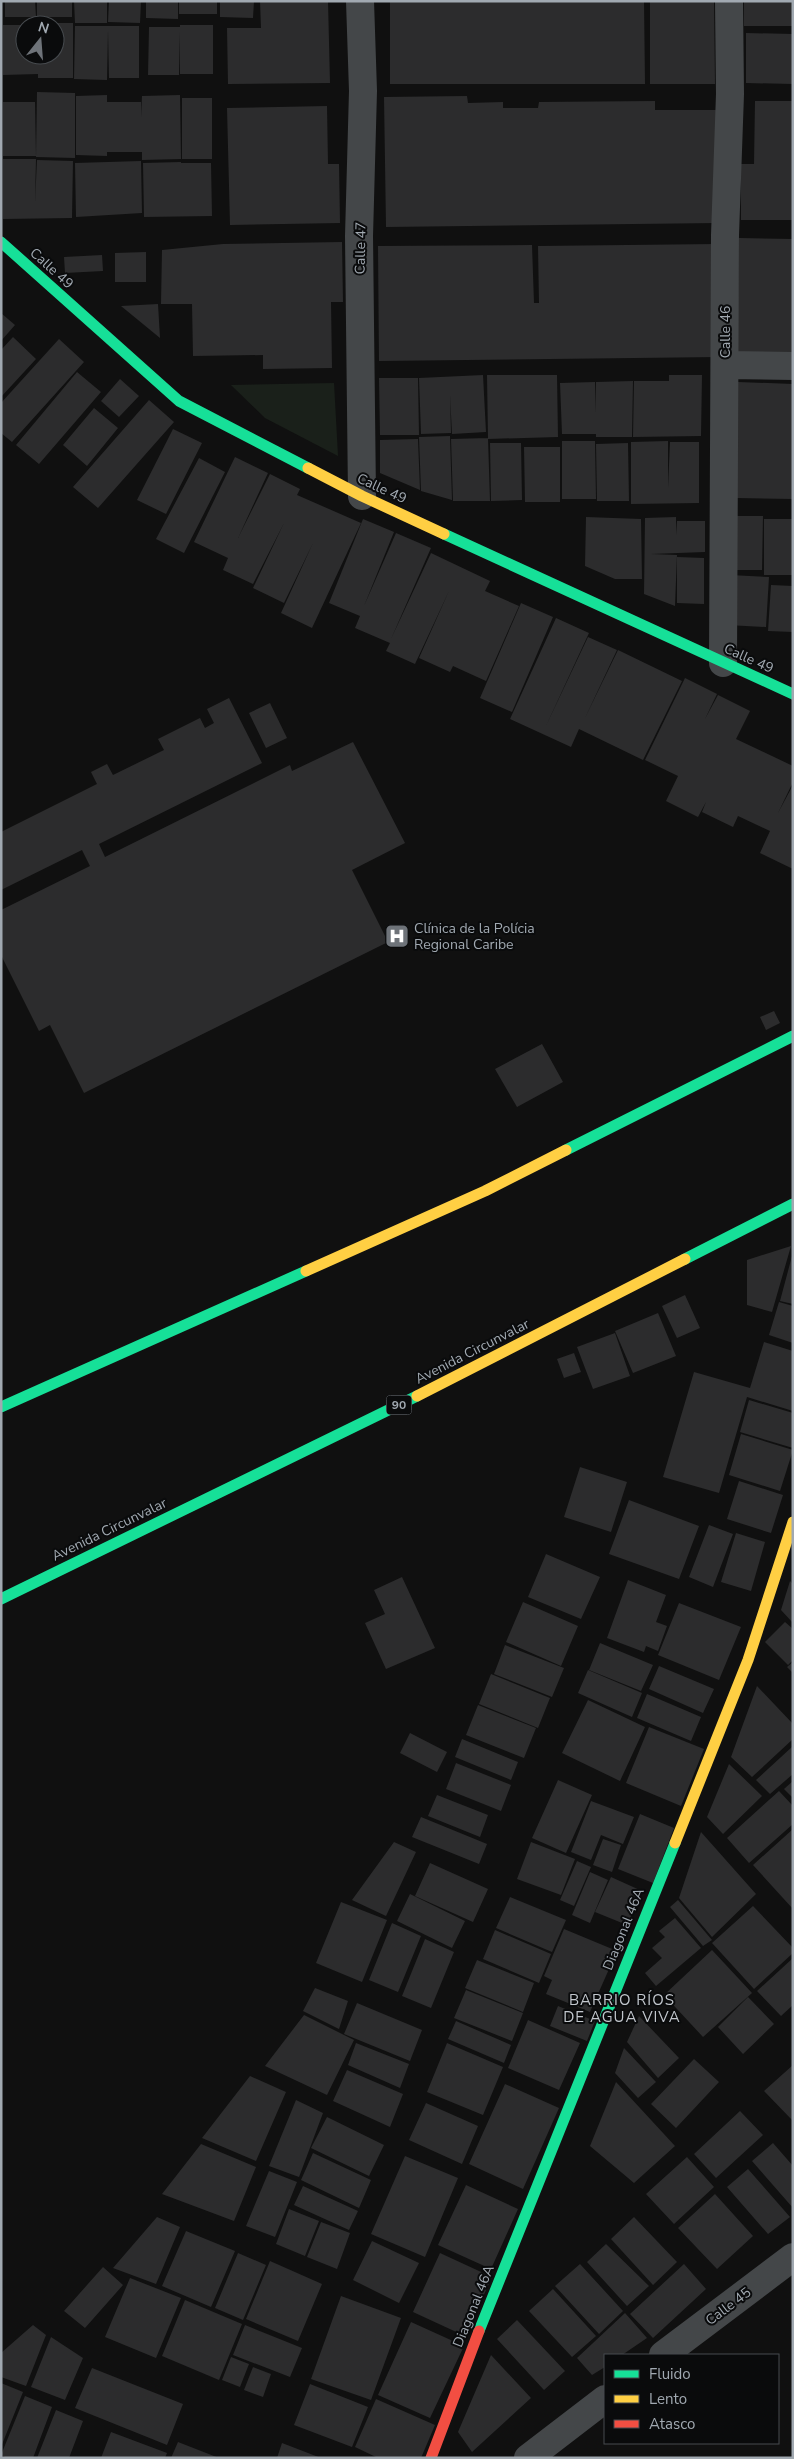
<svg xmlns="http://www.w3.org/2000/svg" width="794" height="2459" font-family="'Nunito Sans',sans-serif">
<rect width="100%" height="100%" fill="#101010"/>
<path fill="#1a201a" d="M334 383 338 456 265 418 231 385Z"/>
<path fill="#2c2c2d" d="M5 1H35L36 17H5Z
M37 1H72V17H37Z
M74 1H107V23H75Z
M109 1H141L140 23 108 22Z
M146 1H178V19L146 18Z
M179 1H217V14H179Z
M220 1H254L253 18 220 17Z
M260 1H328L330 83 228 84 227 28H261Z
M390 1H644L645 84H390Z
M650 1H714L715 84H650Z
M744 1H793V26H744Z
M38 23H73V78H38V74L3 75V25H25V55H55V25H38Z
M180 25H213V74H180L179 32V75H148L149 27H180Z
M75 26H139V78H109L108 31 107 80 74 79Z
M746 33 793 34V84L746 83Z
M37 92 75 93V158L36 157Z
M107 95V102H141V117L142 96 180 95 181 159 142 160V152H107V156L76 155V96Z
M467 96 468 103 503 102V108H538L539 102 655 101V110H717L718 223 386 227 384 97Z
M182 98H212V159H182Z
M755 101H793V220H741V164H754Z
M3 102H35L36 156H3Z
M327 106 328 164H339L340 223 230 225 227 108Z
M3 159H36L35 202 37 160 73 161 72 218 3 219Z
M141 161 142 213 76 217 75 163Z
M181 162V208V163H211L212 216 144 217 143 163Z
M739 238 793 239V359L737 357Z
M342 242 343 302H331L332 368 263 369V355L193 356 192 304H161L162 250 223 244Z
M717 244 719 357 379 361 378 246 532 245 534 303H539L538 246Z
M146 252V282H115V253Z
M102 255 103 271 65 273 64 257Z
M158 304 160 338 121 306Z
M1 313 15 325 1 341Z
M13 337 36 359 1 397V350Z
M59 339 84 362 12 442 1 433V403Z
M77 372 101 392 39 464 16 445Z
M483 375 486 432 452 434 450 395 451 433 421 434 419 378Z
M487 375H557L558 437 488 439Z
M669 375H702L701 436 633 437 634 381H669Z
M379 378H418L419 435H380Z
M120 379 139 396 119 417 101 401Z
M633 381 632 437H596V434H562L560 383 595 382 596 413V382Z
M738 382 793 384V499L736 498Z
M149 400 174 422 98 508 73 487Z
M94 408 118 428 87 466 63 445Z
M173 429 202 443 166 514 137 500Z
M450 436 452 500 421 491 419 437Z
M488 438 490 501H453L451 439Z
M418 439 420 490 380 473V440Z
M562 441H595L596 499H562Z
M668 441V488L670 442H699V503L631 504V442Z
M490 443H521L522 500 491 501Z
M628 443 629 501H597L596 444Z
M524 447H560V502H525Z
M235 457 268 473 238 538 270 474 300 489 297 495 361 523 312 628 281 613 313 543 284 603 253 588 284 523 253 584 223 570 228 558 194 542Z
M199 458 225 472 184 553 156 539Z
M732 516H763L762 570H733Z
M586 517 641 519 642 579H615L585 566Z
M676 517V535L677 521H705V552L651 554 677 555 675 606 644 594 645 518Z
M363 519 394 532 364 606 396 533 431 548 391 639 431 553 490 581 485 591 519 606 486 681 453 666 450 672 419 658 449 591 415 664 386 651 390 643 355 628 360 616 329 603Z
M764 519H793V575H764Z
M677 557 704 558V604L677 603Z
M730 575 769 577 766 627 727 625Z
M771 585 793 586V632L768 631Z
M521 603 553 617 512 712 480 698Z
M556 618 589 633 545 728 588 637 617 650 584 720 618 650 682 681 643 760 579 729 571 747 510 719Z
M685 678 717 694 705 719 718 695 750 711 736 739 793 766V782L778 813 793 785V869L760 853 770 831 738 816 733 827 702 812 706 802 698 817 666 801 678 776 645 760Z
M229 698 262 763 99 844 105 857 290 765 292 771 353 742 405 843 352 870 388 942 84 1093 50 1025 39 1031 1 955V910L90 866 82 850 1 890V832L97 784 91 772 107 764 113 775 164 750 158 739 200 718 205 728 214 723 207 709Z
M270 703 287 738 266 748 249 713Z
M774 1011 780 1023 766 1030 760 1017Z
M542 1044 563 1082 517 1107 495 1069Z
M791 1246 772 1312 747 1305V1260Z
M792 1256H793V1304L780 1301Z
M685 1295 700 1328 677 1338 662 1306Z
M779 1302 793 1306V1343L769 1335Z
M658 1313 676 1356 633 1373 615 1331Z
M615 1333 630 1376 593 1389 577 1347Z
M764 1342 793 1351V1411L747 1397 719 1493 663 1477 694 1372 750 1388Z
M574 1353 581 1372 564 1378 557 1359Z
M749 1400 793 1413V1448L740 1432Z
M741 1434 793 1450 780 1491 729 1475Z
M580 1467 627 1482 611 1532 564 1517Z
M739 1481 783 1495 771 1533 727 1519Z
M629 1500 699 1526 679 1579 609 1554Z
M709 1525 733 1534 713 1587 689 1577Z
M736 1533 765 1542 751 1591 721 1582Z
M546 1554 600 1577 581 1619 528 1597Z
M402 1577 435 1648 386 1669 365 1623 385 1614 374 1590Z
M628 1580 666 1595 656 1622 667 1626 658 1651 646 1646 644 1652 607 1638Z
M790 1581 793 1584V1623L781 1610Z
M523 1602 578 1626 561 1666 506 1642Z
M679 1603 741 1627 719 1680 658 1655Z
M785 1622 793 1629V1660L788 1665 765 1642Z
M600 1643 653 1665 641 1691 589 1670Z
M505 1645 564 1668 552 1697 494 1674Z
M793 1662V1673L787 1667Z
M659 1666 714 1689 703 1713 649 1689Z
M588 1670 642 1693 632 1717 578 1693Z
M491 1674 550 1698 538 1728 479 1704Z
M757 1686 793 1724V1739L752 1777 731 1757Z
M647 1694 701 1717 691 1741 637 1718Z
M588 1700 645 1727 620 1781 562 1753Z
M478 1705 536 1728 524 1758 466 1735Z
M649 1727 704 1749 681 1806 626 1783Z
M410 1733 447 1752 437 1772 400 1753Z
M462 1739 518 1762 511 1780 455 1757Z
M793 1746V1774L770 1794 756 1780Z
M456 1763 511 1785 501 1811 446 1789Z
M729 1764 762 1796 723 1834 707 1817Z
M558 1780 592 1795 566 1853 532 1838Z
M793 1781V1798L784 1789Z
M779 1791 793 1806V1824L749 1863 727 1838Z
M437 1795 488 1815 480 1837 428 1816Z
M591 1801 634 1817 623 1844 601 1835 591 1860 571 1852Z
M640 1814 674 1828 653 1883 618 1869Z
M421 1817 487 1844 479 1864 412 1837Z
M793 1829V1909L753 1865Z
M701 1832 756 1894 712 1937 679 1898Z
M603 1839 621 1845 612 1872 593 1865Z
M394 1842 416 1852 386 1916 352 1900Z
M531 1842 575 1859 561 1895 517 1879Z
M577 1861 591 1867 574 1906 560 1900Z
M430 1863 488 1889 473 1922 415 1896Z
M590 1872 608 1880 590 1923 572 1915Z
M611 1877 642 1891 627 1925 595 1912Z
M410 1894 465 1921 452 1948 397 1921Z
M510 1897 566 1920 552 1952 496 1928Z
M678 1900 712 1940 703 1946 670 1907Z
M341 1902 387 1920 362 1982 316 1963Z
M753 1906 793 1948V1953L754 1989 712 1943Z
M675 1918 701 1948 656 1986 645 1973 662 1958 652 1948 665 1937 659 1931Z
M392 1923 421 1936 398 1992 369 1980Z
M564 1929 617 1951 590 2012 546 1994 552 1980 544 1976Z
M495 1930 551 1954 539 1983 483 1959Z
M425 1939 454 1952 431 2008 402 1996Z
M712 1950 752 1993 703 2037 664 1995Z
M793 1958V2005L781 2016 757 1991Z
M477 1960 534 1983 523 2012 465 1988Z
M315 1988 348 2001 339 2029 303 2011Z
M466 1990 523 2013 512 2041 454 2018Z
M748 1997 774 2024 743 2054 718 2027Z
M357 2003 422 2030 410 2061 344 2034Z
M558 2006 595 2021 587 2041 550 2026Z
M304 2015 354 2040 327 2095 265 2066Z
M639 2016 679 2058 658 2078 627 2042Z
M528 2020 580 2043 559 2090 508 2068Z
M456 2021 511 2045 504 2063 448 2039Z
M356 2043 409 2064 400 2088 348 2065Z
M447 2043 503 2067 483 2115 427 2092Z
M624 2048 656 2082 638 2098 615 2073Z
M694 2059 719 2082 676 2128 651 2104Z
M793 2065V2121L764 2091Z
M347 2070 403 2094 390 2127 333 2101Z
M250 2076 286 2092 256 2161 202 2138Z
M616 2082 675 2146 634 2183 590 2146Z
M505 2084 559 2108 523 2189 469 2164Z
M296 2100 323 2113 299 2177 269 2166Z
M426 2103 478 2126 462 2164 409 2140Z
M740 2111 763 2135 716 2178 694 2154Z
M327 2117 384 2145 369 2176 311 2148Z
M773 2143 793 2166V2208L752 2161Z
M201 2144 256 2167 234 2221 162 2194Z
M313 2153 371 2180 359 2208 301 2180Z
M405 2156 458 2178 425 2257 371 2234Z
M687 2157 714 2187 674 2224 646 2194Z
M748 2169 790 2217 768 2234 727 2187Z
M269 2171 297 2182 275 2237 246 2226Z
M466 2185 518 2209 491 2269 438 2245Z
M303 2186 358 2211 349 2230 294 2205Z
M715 2194 753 2236 717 2269 678 2228Z
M289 2209 319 2221 305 2256 276 2244Z
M157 2217 180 2227 156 2284 113 2268Z
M634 2217 677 2262 653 2285 611 2239Z
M321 2222 350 2233 337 2269 307 2257Z
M186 2231 235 2251 211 2307 162 2286Z
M372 2241 419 2263 399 2303 353 2280Z
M606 2244 649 2286 627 2306 587 2262Z
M238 2253 266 2265 243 2320 215 2308Z
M440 2253 492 2277 465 2336 413 2312Z
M270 2261 322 2284 298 2341 246 2319Z
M580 2264 623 2311 599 2334 555 2286Z
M684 2264 706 2289 653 2338 630 2314Z
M103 2267 123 2285 85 2328 64 2311Z
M130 2278 181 2298 156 2358 105 2337Z
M553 2289 596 2336 572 2357 529 2311Z
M341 2296 401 2318 371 2400 311 2379Z
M185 2300 242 2324 219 2380 162 2356Z
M625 2313 647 2338 622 2355H605V2367L592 2375 577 2358Z
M517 2320 565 2371 544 2390 497 2339Z
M411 2322 464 2346 430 2418 378 2395Z
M33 2325 46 2335 26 2386 1 2377V2353Z
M245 2325 302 2348 290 2377 233 2355Z
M51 2337 83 2358 65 2400 31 2387Z
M491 2355 531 2398 472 2452 458 2432Z
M231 2357 249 2364 240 2387 222 2380Z
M253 2367 271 2374 263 2397 244 2390Z
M92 2368 183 2404 167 2445 75 2408Z
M1 2383 23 2392 1 2447Z
M310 2384 368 2407 352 2447 294 2425Z
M25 2396 52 2407 33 2458H7L1 2455Z
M376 2399 435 2425 421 2458H378L355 2447Z
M56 2410 83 2421 69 2458H37Z
M111 2432 167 2453 165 2458H101Z
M178 2442 219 2458H171Z
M282 2443 321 2458H277Z"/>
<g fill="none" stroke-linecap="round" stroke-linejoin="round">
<path stroke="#444749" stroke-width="28" d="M360 1 363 91 359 236 362 496
M725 365 793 366
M723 663 725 235 730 94 729 1
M663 2355 793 2257
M528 2458 605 2399"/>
<path stroke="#16e098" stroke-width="11" d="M1 242 179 401 308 468
M444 534 793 694
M566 1150 793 1036
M685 1259 793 1204
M1 1407 306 1271
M1 1599 417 1396
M479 2331 675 1843"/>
<path stroke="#ffcf43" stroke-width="11" d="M308 468 362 496 444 534
M306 1271 485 1191 566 1150
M417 1396 685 1259
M675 1843 748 1660 793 1522"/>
<path stroke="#f24e42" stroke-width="11" d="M431 2458 479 2331"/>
</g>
<defs>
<g id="hospital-square" transform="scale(1.25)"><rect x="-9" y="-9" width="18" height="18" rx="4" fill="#6e7379" stroke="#0a0b0c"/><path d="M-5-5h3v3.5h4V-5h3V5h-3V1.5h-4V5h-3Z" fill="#fff"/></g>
</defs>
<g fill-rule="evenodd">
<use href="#hospital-square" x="397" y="936"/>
</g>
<g text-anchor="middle" stroke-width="4" stroke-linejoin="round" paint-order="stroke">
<rect fill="#0a0b0c" stroke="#747a80" stroke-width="1" x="386.5" y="1395.5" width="25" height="19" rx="4"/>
<g font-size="12" font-weight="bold" fill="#a1a9b1">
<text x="399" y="1409">90</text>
</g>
<g font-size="14" fill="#a1a9b1" stroke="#0a0b0c">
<text transform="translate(360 248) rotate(-89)" y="5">Calle 47</text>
<text transform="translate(52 268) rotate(42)" y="5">Calle 49</text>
<text transform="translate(725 332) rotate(-90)" y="5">Calle 46</text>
<text transform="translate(382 488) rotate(25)" y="5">Calle 49</text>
<text transform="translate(749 658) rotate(24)" y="5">Calle 49</text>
<text transform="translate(472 1351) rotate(-27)" y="5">Avenida Circunvalar</text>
<text transform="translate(109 1529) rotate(-26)" y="5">Avenida Circunvalar</text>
<text transform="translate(623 1929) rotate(-68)" y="5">Diagonal 46A</text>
<text transform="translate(473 2306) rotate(-68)" y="5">Diagonal 46A</text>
<text transform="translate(728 2306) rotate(-37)" y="5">Calle 45</text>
</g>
<g font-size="14" fill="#a1a9b1" stroke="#0a0b0c" text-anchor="start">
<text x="414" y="933">Clínica de la Polícia<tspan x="414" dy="16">Regional Caribe</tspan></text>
</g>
<g font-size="15" letter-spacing="1" fill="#c2c7cd" stroke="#0a0b0c">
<text x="622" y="2005">BARRIO RÍOS<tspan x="622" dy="17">DE AGUA VIVA</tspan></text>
</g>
</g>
<rect width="794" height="2459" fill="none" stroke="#a1a9b1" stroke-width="5"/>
<rect x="604" y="2354" width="175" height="90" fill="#0a0b0c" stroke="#464a4e"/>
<rect x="614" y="2370" width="25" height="8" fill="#16e098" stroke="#464a4e"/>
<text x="649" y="2379" font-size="15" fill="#a1a9b1">Fluido</text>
<rect x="614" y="2395" width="25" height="8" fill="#ffcf43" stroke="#464a4e"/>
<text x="649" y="2404" font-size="15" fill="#a1a9b1">Lento</text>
<rect x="614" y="2420" width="25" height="8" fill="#f24e42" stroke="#464a4e"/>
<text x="649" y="2429" font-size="15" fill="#a1a9b1">Atasco</text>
<g transform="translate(40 40) rotate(17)"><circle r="24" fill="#0a0b0c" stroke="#464a4e"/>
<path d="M0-4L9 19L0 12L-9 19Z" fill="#6e7379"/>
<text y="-8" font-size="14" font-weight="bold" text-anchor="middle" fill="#a1a9b1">N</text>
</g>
</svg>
